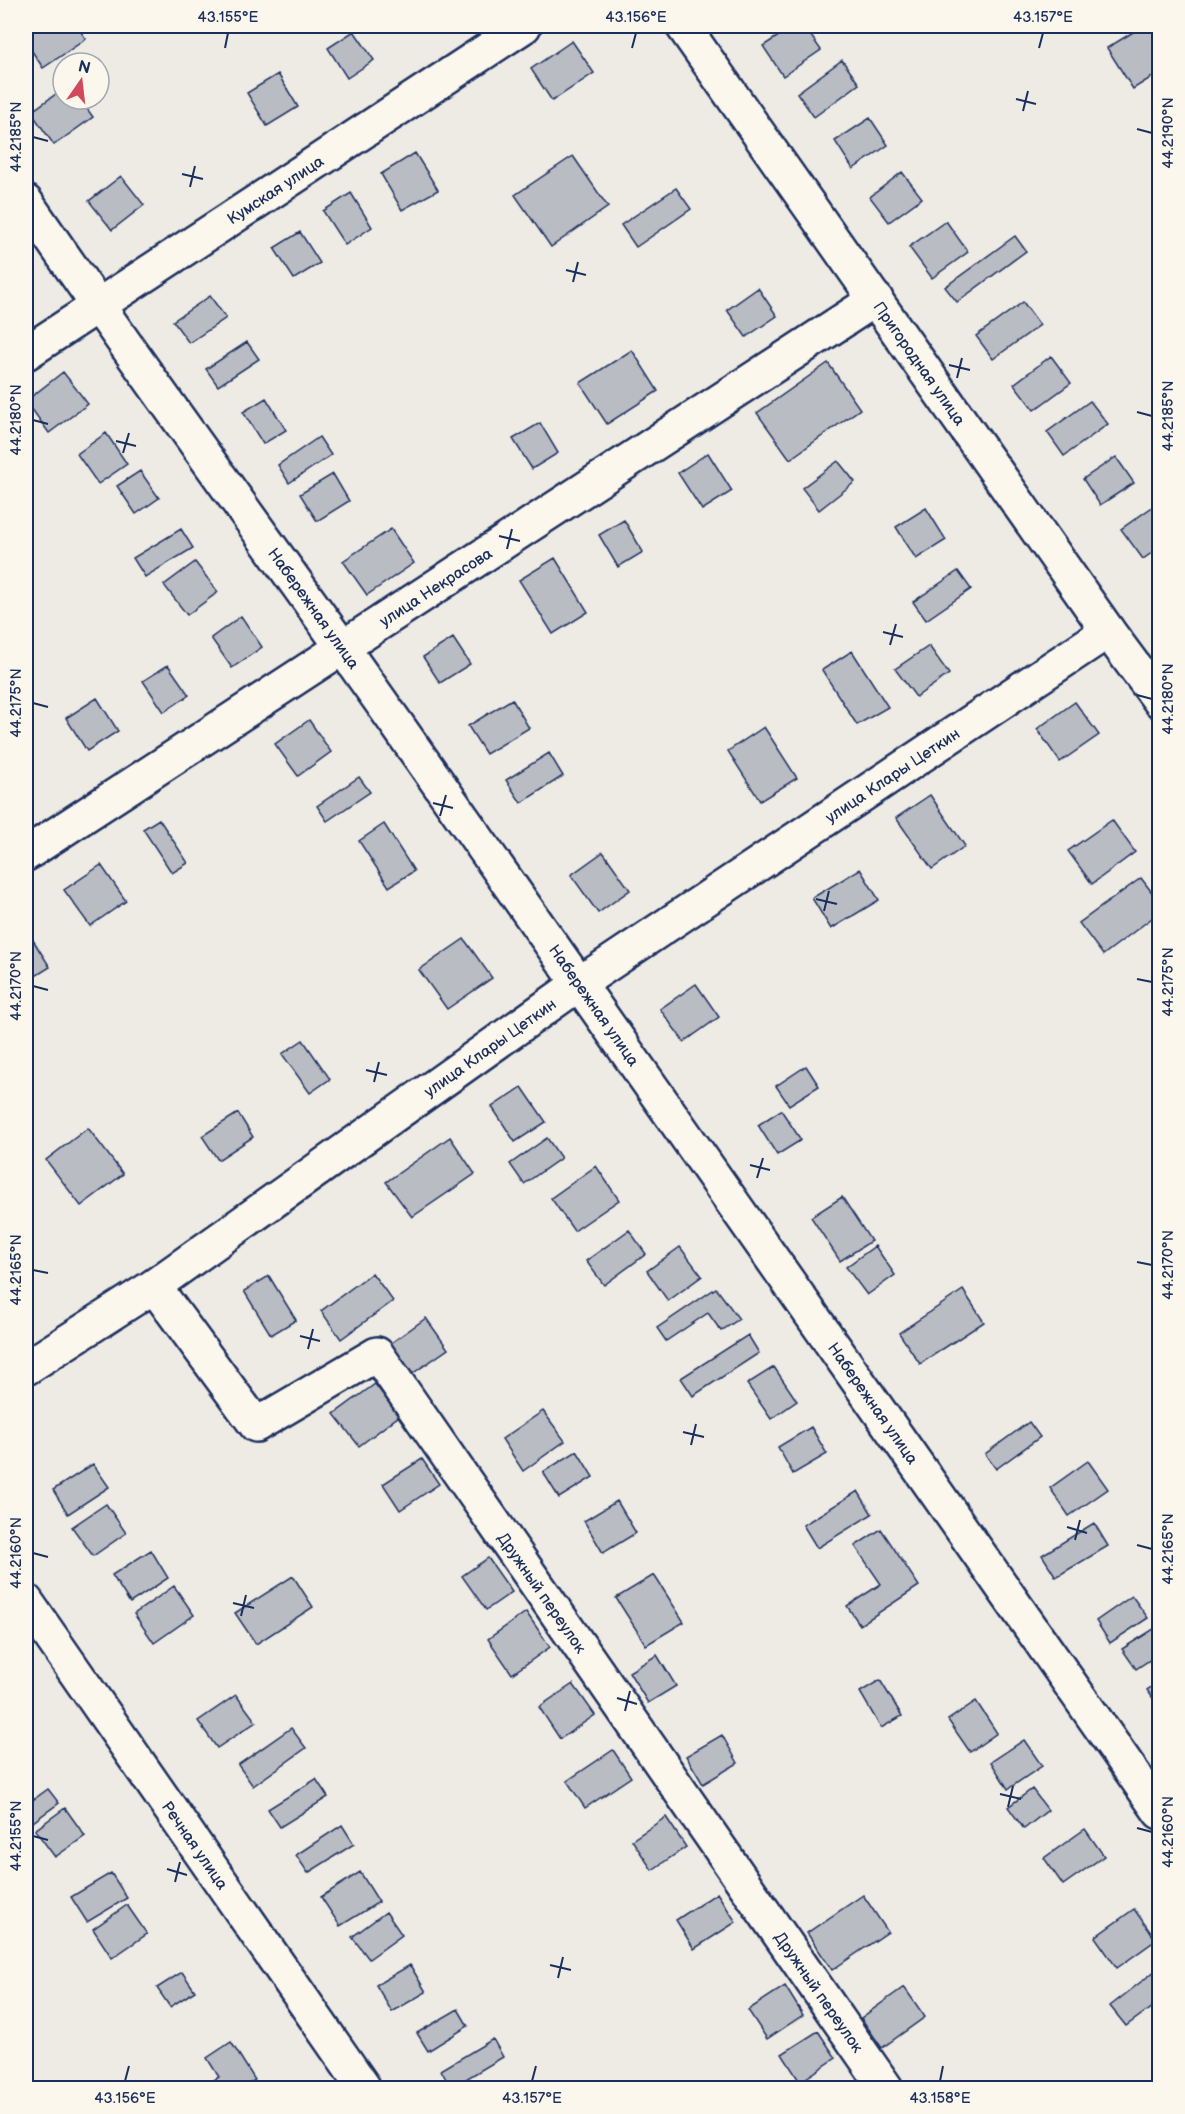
<svg xmlns="http://www.w3.org/2000/svg" width="1185" height="2114" font-family="'Balsamiq Sans',sans-serif">
<rect width="100%" height="100%" fill="#eeebe4"/>
<filter id="ink" filterUnits="userSpaceOnUse"><feTurbulence type="fractalNoise" baseFrequency=".0167" numOctaves="2"/><feDisplacementMap in="SourceGraphic" scale="12" xChannelSelector="R" yChannelSelector="G"/><feConvolveMatrix kernelMatrix="1 2 1 2 8 2 1 2 1" color-interpolation-filters="sRGB"/></filter>
<g filter="url(#ink)">
<path fill="#b9bcc3" stroke="#1b2f5e" stroke-width="1.5" d="M41 26H77L86 39 43 68 26 42V36Z
M794 26H804L821 50 783 76 763 46Z
M1143 26H1160V72L1133 89 1107 48Z
M354 31 374 60 347 78 328 48Z
M572 41 594 73 552 101 531 69Z
M842 60 859 84 814 117 797 93Z
M278 74 298 107 267 126 247 93Z
M63 89V99H80L93 117 54 145 31 112Z
M870 118 888 145 853 169 835 141Z
M415 153 438 190 402 210 381 174Z
M573 156 608 207 551 247 515 195Z
M902 172 922 198 889 222 870 197Z
M121 176 144 205 112 230 89 201Z
M676 188 691 209 636 247 621 225Z
M351 193 372 227 345 245 323 211Z
M946 221 968 252 932 278 909 247Z
M300 232 320 263 294 279 274 248Z
M1015 236 1026 251 957 302 945 287Z
M758 288 777 316 746 337 727 310Z
M210 296 226 318 189 343 173 321Z
M1023 302 1040 325 993 359 976 336Z
M247 342 259 359 218 386 206 369Z
M632 350 658 391 607 424 580 383Z
M1051 356 1071 383 1034 410 1014 384Z
M828 363 860 409 790 459 757 413Z
M63 372 88 404 49 433 26 401Z
M266 398 286 430 263 444 243 412Z
M1090 401 1108 424 1064 456 1047 432Z
M540 423 558 453 532 469 513 439Z
M106 433 127 464 98 484 77 454Z
M319 437 331 455 289 483 278 465Z
M708 453 732 491 702 510 678 473Z
M1116 457 1134 483 1100 505 1083 479Z
M838 461 855 482 819 510 802 488Z
M140 471 159 498 136 514 117 486Z
M333 474 349 501 317 521 300 494Z
M1158 503 1160 506V547L1143 559 1121 529Z
M926 508 946 540 916 559 896 527Z
M624 520 643 552 618 567 599 535Z
M181 529 193 548 145 577 133 558Z
M391 529 414 563 367 595 343 561Z
M555 558 588 612 553 634 519 580Z
M195 562 218 592 187 615 164 585Z
M958 571 971 589 926 620 913 602Z
M241 616 262 647 232 668 211 638Z
M453 638 470 664 440 683 423 657Z
M929 646 949 674 916 697 895 669Z
M852 651 888 707 857 725 822 670Z
M168 665 189 695 164 712 143 681Z
M97 698 118 731 87 751 66 718Z
M512 699 529 728 486 754 468 726Z
M1075 702 1099 735 1060 762 1037 729Z
M309 720 331 752 298 776 275 744Z
M764 727 797 778 760 801 728 751Z
M549 753 563 776 521 803 506 780Z
M359 777 370 792 327 821 317 806Z
M930 795 965 846 932 869 896 818Z
M159 819 188 863 172 873 143 829Z
M1112 820 1135 852 1092 884 1068 851Z
M384 824 414 871 389 887 359 841Z
M603 852 630 890 598 913 571 875Z
M101 865 126 901 90 926 64 890Z
M860 869 879 900 831 929 812 898Z
M1141 878 1160 903V912L1103 955 1079 923Z
M26 929 50 967 26 982Z
M464 939 492 978 447 1009 419 970Z
M696 984 719 1017 684 1042 660 1009Z
M303 1040 330 1079 310 1093 282 1054Z
M806 1066 819 1086 789 1105 776 1086Z
M522 1087 546 1122 515 1142 492 1107Z
M781 1110 801 1140 777 1155 758 1125Z
M238 1113 253 1137 218 1160 202 1136Z
M88 1128 123 1174 81 1206 46 1160Z
M450 1137 475 1174 412 1217 386 1182Z
M547 1138 561 1158 524 1184 510 1164Z
M596 1166 619 1200 574 1231 551 1198Z
M842 1197 871 1241 840 1261 811 1217Z
M629 1230 646 1254 604 1285 586 1261Z
M875 1246 895 1275 867 1295 846 1267Z
M680 1247 702 1276 668 1301 647 1271Z
M372 1273 393 1301 341 1339 321 1311Z
M269 1276 296 1320 271 1335 244 1291Z
M716 1288 739 1319 721 1331 708 1313 666 1341 657 1328Z
M963 1290 984 1322 920 1364 899 1333Z
M426 1318 448 1349 409 1376 387 1346Z
M748 1335 759 1353 693 1396 681 1378Z
M774 1367 797 1401 771 1419 747 1384Z
M375 1384 399 1416 359 1446 334 1414Z
M543 1411 565 1441 523 1471 502 1439Z
M1029 1422 1040 1437 996 1469 985 1454Z
M811 1427 827 1454 793 1474 778 1447Z
M577 1451 593 1477 559 1498 543 1472Z
M422 1459 439 1484 400 1510 383 1484Z
M1088 1461 1108 1489 1069 1516 1050 1488Z
M93 1464 109 1487 68 1514 53 1490Z
M858 1491 872 1514 817 1548 803 1525Z
M617 1501 636 1533 603 1553 584 1521Z
M106 1504 126 1533 93 1556 72 1527Z
M1094 1523 1108 1546 1056 1577 1042 1555Z
M881 1529 919 1586 860 1625 847 1606 881 1584 855 1546Z
M151 1550 168 1578 130 1603 112 1575Z
M488 1558 512 1592 486 1610 462 1576Z
M654 1575 684 1622 646 1645 616 1598Z
M293 1576 313 1607 256 1644 235 1613Z
M174 1586 194 1615 154 1643 134 1614Z
M1132 1596 1148 1618 1110 1643 1096 1621Z
M526 1612 550 1647 512 1674 488 1639Z
M1160 1625V1653L1136 1669 1122 1649Z
M657 1655 676 1686 648 1703 629 1672Z
M880 1680 902 1716 881 1728 860 1692Z
M1160 1681V1708L1147 1690Z
M573 1684 595 1715 560 1739 539 1707Z
M236 1695 256 1722 217 1748 198 1721Z
M976 1701 997 1733 970 1752 948 1720Z
M291 1728 306 1748 253 1786 238 1765Z
M722 1735 738 1763 703 1784 686 1756Z
M1024 1740 1042 1766 1008 1789 991 1762Z
M613 1750 631 1777 585 1808 567 1781Z
M316 1779 328 1797 280 1827 268 1809Z
M48 1789 59 1803 26 1827V1805Z
M1032 1789 1048 1810 1024 1829 1008 1807Z
M65 1808 85 1836 55 1857 35 1830Z
M666 1817 686 1847 652 1870 632 1840Z
M342 1825 354 1844 308 1873 296 1855Z
M1085 1829 1104 1856 1063 1885 1044 1858Z
M360 1872 379 1902 340 1926 321 1897Z
M111 1873 127 1898 87 1922 71 1897Z
M717 1893 736 1922 694 1949 676 1920Z
M863 1895 888 1932 832 1970 807 1933Z
M127 1905 147 1934 112 1958 93 1929Z
M1134 1909 1156 1940 1117 1968 1095 1937Z
M386 1912 402 1935 369 1959 352 1937Z
M410 1965 426 1992 392 2012 376 1985Z
M1160 1967V2001L1126 2026 1110 2006Z
M182 1972 195 1991 170 2007 157 1988Z
M785 1986 803 2015 767 2039 748 2010Z
M904 1987 925 2017 882 2048 861 2018Z
M458 2009 468 2026 428 2051 417 2033Z
M818 2031 836 2058 800 2082 782 2054Z
M493 2039 503 2057 451 2088 441 2070Z
M231 2042 255 2080 242 2088H200L219 2077 207 2058Z
M959 2082 964 2088H949Z"/>
<g fill="none" stroke-linecap="round" stroke-linejoin="round">
<g stroke="#1b2f5e" stroke-width="38">
<g id="street">
<path id="s1" d="M683 26 1108 631 1160 701"/>
<path id="s2" d="M26 202C147 379 275 551 398 726 653 1087 906 1450 1160 1812"/>
<path id="s3" d="M26 353 524 26"/>
<path id="s4" d="M26 854 876 299"/>
<path id="s5" d="M154 1286 256 1425 377 1354 886 2088"/>
<path id="s6" d="M26 1368 154 1286 580 983 1108 631"/>
<path id="s7" d="M26 1601 364 2088"/>
</g>
</g>
<use href="#street" stroke="#fbf7ec" stroke-width="33"/>
</g>
</g>
<path fill="none" stroke="#1b2f5e" stroke-width="2" d="M225 48 228 33M632 48 636 33M1039 48 1043 33M1016 99 1036 104M1023 111 1028 91M1137 129 1152 133M33 137 48 141M182 174 203 179M190 187 195 166M566 270 586 275M573 282 578 262M949 365 970 370M957 378 962 358M1137 412 1152 416M33 420 48 424M116 441 136 446M123 453 129 433M499 536 520 541M507 549 512 529M883 632 903 637M890 645 896 624M1137 695 1152 699M33 703 48 707M433 803 453 808M440 816 446 795M816 899 837 904M824 911 829 891M1137 979 1152 982M33 986 48 990M366 1070 387 1075M374 1082 379 1062M750 1165 770 1170M757 1178 763 1158M1137 1262 1152 1265M33 1270 48 1273M300 1336 320 1341M308 1349 313 1329M683 1432 704 1437M691 1445 696 1424M1067 1527 1087 1533M1075 1540 1080 1520M1137 1545 1152 1549M33 1553 48 1557M233 1603 254 1608M241 1616 246 1595M617 1698 637 1704M625 1711 630 1691M1000 1794 1021 1799M1008 1807 1013 1786M1137 1828 1152 1832M33 1836 48 1840M167 1869 187 1875M175 1882 180 1862M550 1965 571 1970M558 1978 563 1957M125 2081 129 2066M532 2081 536 2066M940 2081 943 2066"/>
<g text-anchor="middle" stroke-width="6" stroke-linejoin="round" paint-order="stroke">
<g font-size="16" fill="#1b2f5e" stroke="#fbf7ec">
<text dy="6" stroke="none"><textPath href="#s3" startOffset="298">Кумская улица</textPath></text>
<text dy="6" stroke="none"><textPath href="#s1" startOffset="412">Пригородная улица</textPath></text>
<text dy="6" stroke="none"><textPath href="#s4" startOffset="489">улица Некрасова</textPath></text>
<text dy="6" stroke="none"><textPath href="#s2" startOffset="498">Набережная улица</textPath></text>
<text dy="6" stroke="none"><textPath href="#s6" startOffset="1050">улица Клары Цеткин</textPath></text>
<text dy="6" stroke="none"><textPath href="#s2" startOffset="984">Набережная улица</textPath></text>
<text dy="6" stroke="none"><textPath href="#s6" startOffset="564">улица Клары Цеткин</textPath></text>
<text dy="6" stroke="none"><textPath href="#s2" startOffset="1470">Набережная улица</textPath></text>
<text dy="6" stroke="none"><textPath href="#s5" startOffset="603">Дружный переулок</textPath></text>
<text dy="6" stroke="none"><textPath href="#s7" startOffset="297">Речная улица</textPath></text>
<text dy="6" stroke="none"><textPath href="#s5" startOffset="1089">Дружный переулок</textPath></text>
</g>
</g>
<rect width="1185" height="2114" fill="none" stroke="#fbf7ec" stroke-width="66"/>
<g transform="translate(81 81) rotate(14)"><circle r="28" fill="#fbf7ec" stroke="#a1a7b3" stroke-width="1.5"/>
<path d="M0-4.5L10 22L0 15L-10 22Z" fill="#d1495b"/>
<text y="-9" font-size="16" font-weight="bold" text-anchor="middle" fill="#1b2f5e">N</text>
</g>
<rect x="33" y="33" width="1119" height="2048" fill="none" stroke="#1b2f5e" stroke-width="2"/>
<g font-size="15" text-anchor="middle" fill="#1b2f5e">
<text x="228" y="22">43.155°E</text>
<text x="636" y="22">43.156°E</text>
<text x="1043" y="22">43.157°E</text>
<text transform="translate(1168 133) rotate(-90)" y="5">44.2190°N</text>
<text transform="translate(16 137) rotate(-90)" y="5">44.2185°N</text>
<text transform="translate(1168 416) rotate(-90)" y="5">44.2185°N</text>
<text transform="translate(16 420) rotate(-90)" y="5">44.2180°N</text>
<text transform="translate(1168 699) rotate(-90)" y="5">44.2180°N</text>
<text transform="translate(16 703) rotate(-90)" y="5">44.2175°N</text>
<text transform="translate(1168 982) rotate(-90)" y="5">44.2175°N</text>
<text transform="translate(16 986) rotate(-90)" y="5">44.2170°N</text>
<text transform="translate(1168 1265) rotate(-90)" y="5">44.2170°N</text>
<text transform="translate(16 1270) rotate(-90)" y="5">44.2165°N</text>
<text transform="translate(1168 1549) rotate(-90)" y="5">44.2165°N</text>
<text transform="translate(16 1553) rotate(-90)" y="5">44.2160°N</text>
<text transform="translate(1168 1832) rotate(-90)" y="5">44.2160°N</text>
<text transform="translate(16 1836) rotate(-90)" y="5">44.2155°N</text>
<text x="125" y="2103">43.156°E</text>
<text x="532" y="2103">43.157°E</text>
<text x="940" y="2103">43.158°E</text>
</g>
</svg>
